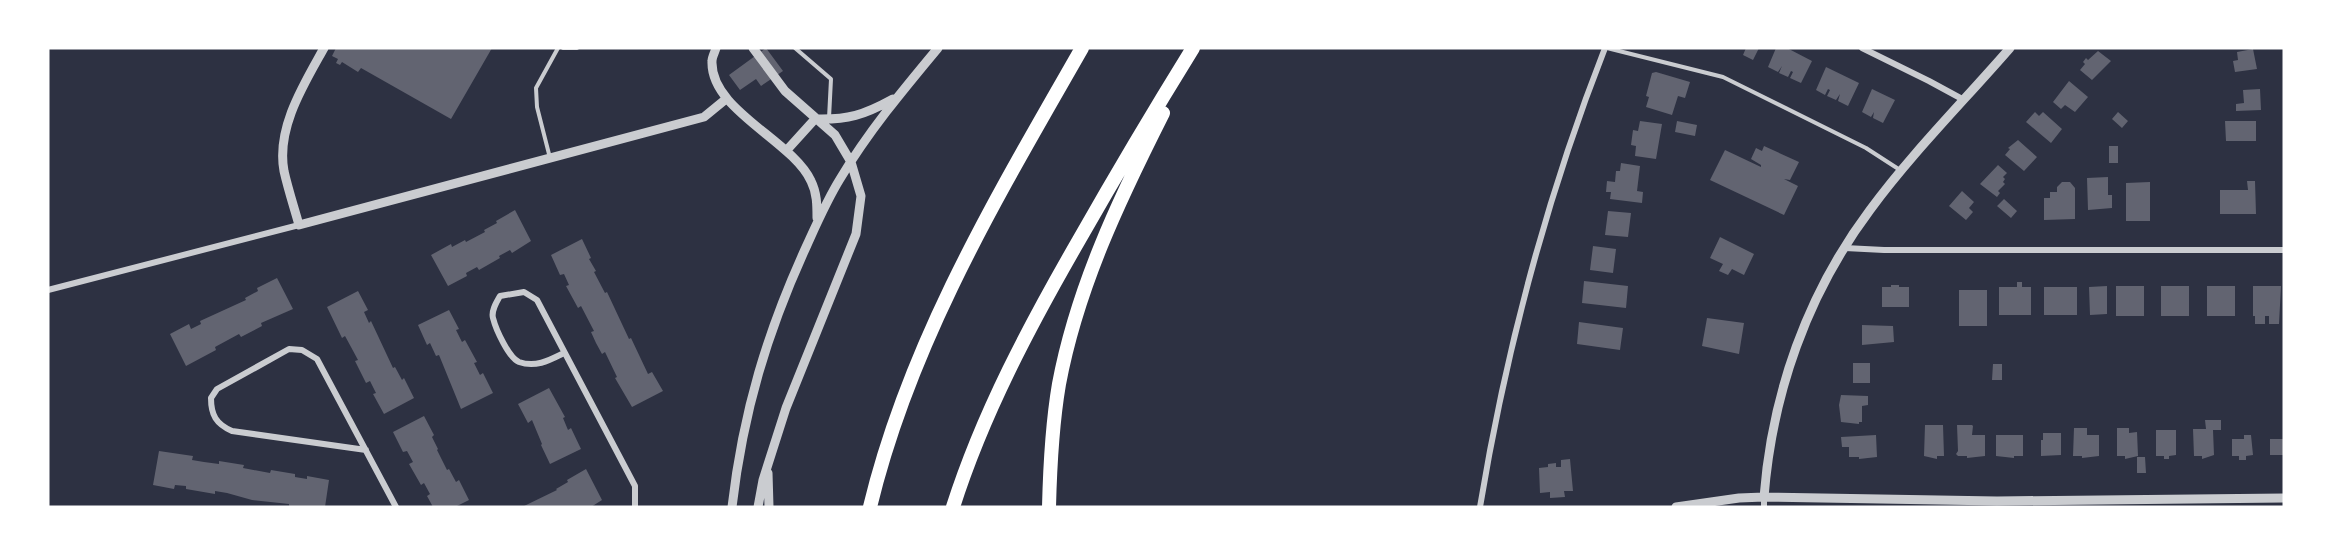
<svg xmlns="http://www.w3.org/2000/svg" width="2332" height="555" font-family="'DM Sans',sans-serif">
<rect width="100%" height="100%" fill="#2d3142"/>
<path fill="#626471" d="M336 48H492L451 119 361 68 358 72 342 62 340 65 336 63 338 59 332 56Z
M766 48 783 71 761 86 756 79 740 90 729 75Z
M1746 48H1759L1753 60 1743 55Z
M1776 48H1787L1812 61 1801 83 1790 78 1793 72 1791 71 1788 77 1779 73 1782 66 1778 72 1768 67Z
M2253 49 2257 69 2235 72 2233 61 2238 60 2237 52Z
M2098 51 2111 61 2092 80 2080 70 2085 64 2083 62 2086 58 2088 60Z
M1826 67 1859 83 1848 106 1838 101 1840 94 1836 100 1827 96 1830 90 1828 89 1825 95 1816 90Z
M1656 72 1690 82 1685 98 1678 96 1672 115 1646 107 1649 97 1646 96 1652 73Z
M2069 81 2088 97 2075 112 2065 105 2061 109 2053 102Z
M1872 89 1895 100 1883 123 1873 118 1874 112 1871 117 1862 112Z
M2260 89 2261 110 2236 111V104L2244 103 2243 90Z
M2035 112 2039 116 2043 112 2062 129 2051 143 2026 122Z
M2118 112 2128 121 2122 128 2112 119Z
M1640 121 1662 124 1656 159 1635 156 1636 146 1631 145 1633 130 1638 131Z
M1677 121 1697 125 1695 136 1675 132Z
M2225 121H2256V141H2226Z
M2018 140 2037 157 2024 171 2005 155 2010 149 2008 148Z
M1764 146 1799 162 1790 180 1784 179 1798 186 1784 215 1710 180 1725 150 1761 167V165L1751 159 1756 148 1762 151Z
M2109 146H2118V163H2109Z
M1621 163 1640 166 1637 191 1643 192 1642 203 1610 199 1611 192H1606L1607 181 1615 182 1616 171H1620Z
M1998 165 2007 173 2003 177 2005 179 2003 182 2005 184 1998 191 2000 193 1997 197 1980 184Z
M2108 177V195H2112V208L2088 210 2087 178Z
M2247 181H2255L2256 214H2220V190H2248Z
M2062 182H2070L2075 188V219L2044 220V198H2050V192H2057V187Z
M2150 182V221H2126V183Z
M1962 191 1974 202 1969 208 1973 212 1966 220 1949 206Z
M2004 199 2017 211 2011 218 1997 206Z
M515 210 531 241 512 253 510 250 499 256 500 258 479 270 477 267 466 273 467 276 448 286 431 255 451 244 452 247 465 240 466 242 485 232 484 230 497 223 496 221Z
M1608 211 1631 213 1628 237 1605 235Z
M1720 237 1754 254 1744 275 1732 269 1728 275 1719 271 1723 264 1710 258Z
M582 239 591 258 589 259 596 271 594 272 605 293 607 292 629 339 631 338 648 374 652 372 663 391 632 407 615 378 617 377 605 352 602 354 596 343 591 332 594 331 581 306 578 308 566 286 569 285 564 274 560 275 551 255Z
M1593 246 1616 249 1613 273 1590 270Z
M277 278 293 309 261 323 262 326 241 337 239 334 215 347 216 350 186 366 170 334 189 324 191 329 201 324 200 321 246 300 245 298 258 291 257 288Z
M1584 281 1628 286 1626 308 1582 303Z
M2017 282H2022V287H2031V315H1999V287H2017Z
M1891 285H1899V287H1909V307H1882V287H1891Z
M2107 286V314L2090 315 2089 287Z
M2116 286H2144V316H2116Z
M2161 286H2189V316H2161Z
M2207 286H2235V316H2207Z
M2253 286H2281L2279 324H2269V316H2265V324H2255V316H2253Z
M2044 287H2077V315H2044Z
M1959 290H1987V326H1959Z
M358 291 368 310 364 312 369 323 371 321 393 368 395 367 402 380 404 378 414 398 384 414 373 394 376 393 370 381 366 383 355 361 358 360 351 347 345 336 342 338 327 307Z
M449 310 459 329 456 330 462 342 465 340 477 362 474 363 480 375 483 373 493 393 461 409 439 355 436 356 430 343 427 345 418 325Z
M1707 318 1744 323 1739 354 1702 346Z
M1579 322 1623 328 1620 350 1577 344Z
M1862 325 1893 326 1894 342 1862 345Z
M1853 363H1870V383H1853Z
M1993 364H2002V380H1992Z
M549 388 565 417 563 418 568 430 571 428 581 449 550 464 541 445 542 444 532 420 528 423 518 404Z
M1841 395 1868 396V405L1862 406V422H1859V424L1841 422 1839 405Z
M424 416 434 435 432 437 438 449 437 450 447 470 449 469 456 482 459 480 469 500 455 507H433L427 496 430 494 424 483 421 485 409 464 413 462 407 451 403 452 393 432Z
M2205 420H2221V430H2213L2214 455 2202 459V456H2194L2193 429H2206Z
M1925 425H1943L1944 456H1937V459L1924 456Z
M1957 425H1972L1973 426 1972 435H1985V456L1967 458V456H1958L1956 454 1958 451Z
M2074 428H2087V435H2099V456L2082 458V456H2073Z
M2117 428H2129V433L2137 432 2138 456 2125 459V456H2117Z
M2156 430H2176V455L2169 456V459H2164V456H2156Z
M2043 433H2061V455L2041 456V440H2043Z
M1876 435 1877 457 1859 459V457H1849V447H1842L1841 437Z
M1996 435H2023V456H2014V458L1996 456Z
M2244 435H2251L2253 455 2246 456V460H2239V456H2232V439H2244Z
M2270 439H2284V455H2270Z
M159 451 193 456 192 460 204 462 219 464V461L244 465 243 468 270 473 271 470 295 474V477L307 479V476L329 480 325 507H292L289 506V504L252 500 227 493 215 491V494L186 489V486L175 485 174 489 153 485Z
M2137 457H2145L2146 473H2137Z
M1570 459 1573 491H1564L1565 497 1550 498V492L1540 493 1539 468 1548 467V464L1556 463V467H1561V460Z
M586 469 602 500 591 507H522L557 490 556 489 568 482 567 480Z"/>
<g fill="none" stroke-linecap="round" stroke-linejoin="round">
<path stroke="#caccd0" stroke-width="4" d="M563 48H577
M795 48 831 79 829 118
M1607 48 1723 77 1866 148 1900 170
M550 158 537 107 536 88 558 48"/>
<path stroke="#caccd0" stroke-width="6" d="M1862 48 1929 81 1964 100
M1845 248 1884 250H2284
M48 290 299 225
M564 353C550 360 536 368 519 362 509 358 496 330 493 318 491 311 496 303 500 296L524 292 537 300 635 486V507
M366 450 232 431C216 424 211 415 211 398L217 389 289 349 302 350 317 359 396 507
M1480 507C1506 350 1547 196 1605 48
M1764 507V497"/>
<path stroke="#caccd0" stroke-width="9" d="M324 48C304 84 276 128 284 171 288 189 294 207 299 225L704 117 726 99
M716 48C715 52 712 57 712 61 710 110 792 140 811 181 817 193 817 205 817 218
M753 48 785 91 835 135 851 162 861 196 856 234 786 408 763 480 758 507
M786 151 815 119C848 120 864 115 893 99
M768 473 769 507
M1764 497C1772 394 1807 294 1870 210 1912 153 1963 102 2010 48
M732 507C743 412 767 332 807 245 817 223 827 200 840 179 868 132 903 90 938 48
M1676 507 1739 498 1764 497 1997 501 2284 498"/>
<path stroke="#fff" stroke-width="14" d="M870 507C910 341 998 195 1082 48
M953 507C983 413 1030 325 1079 240 1116 175 1154 111 1193 48
M1049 507C1050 466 1052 425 1059 384 1077 288 1119 200 1163 113"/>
</g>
<rect width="2332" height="555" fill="none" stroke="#ffffff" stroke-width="99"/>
</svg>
